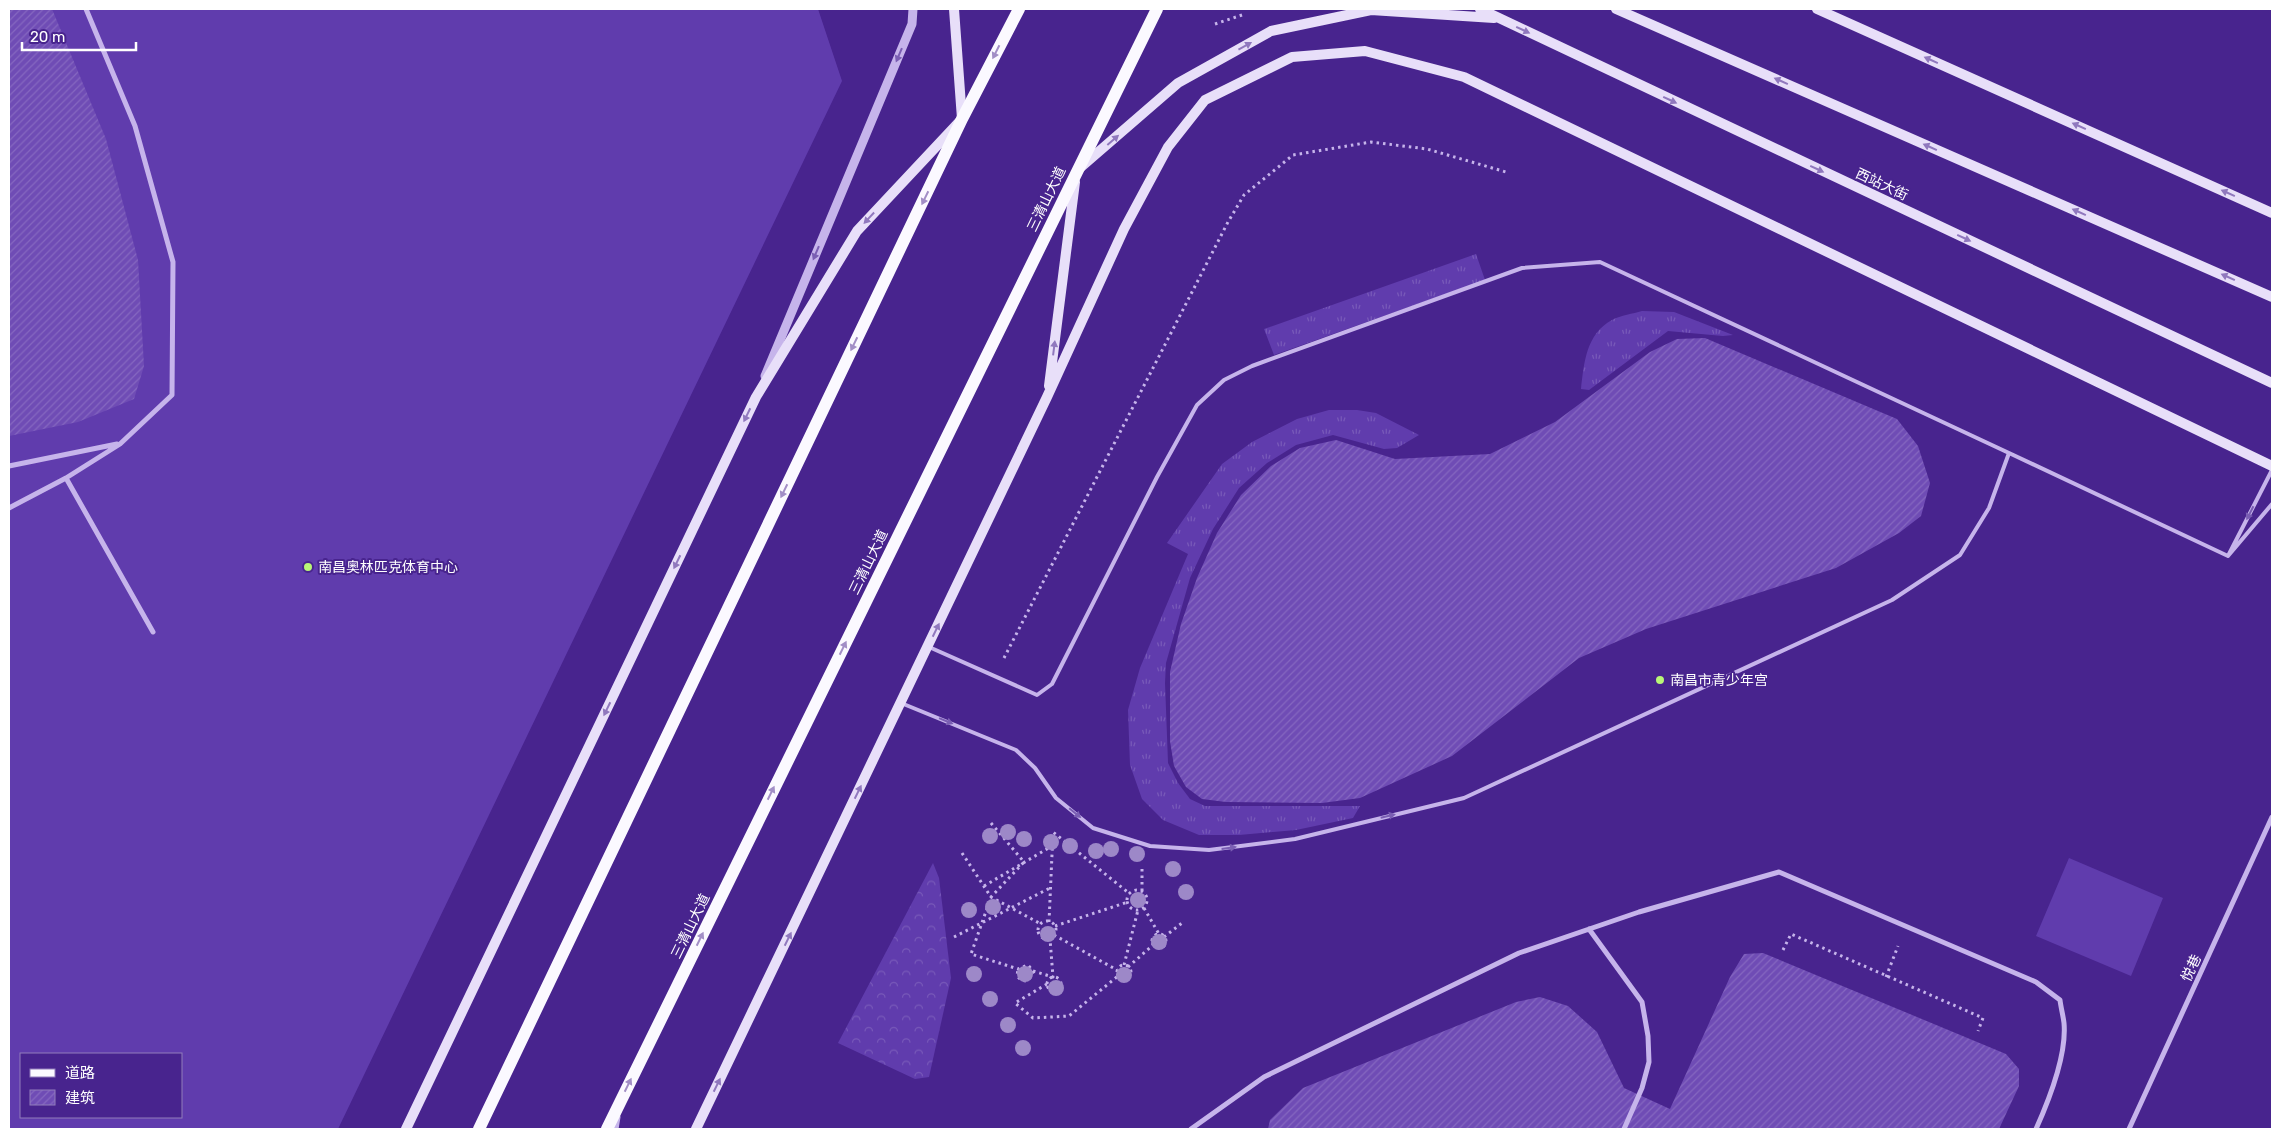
<svg xmlns="http://www.w3.org/2000/svg" width="2281" height="1138" font-family="Rubik,'Noto Sans SC',sans-serif">
<defs>
<pattern id="grass-tufts" width="24" height="20" patternUnits="userSpaceOnUse" patternTransform="scale(1.25)"><rect width="24" height="20" fill="#603cad"/><path d="M3 7l-1-3M5 7V3M7 7l1-3M15 17l-1-3M17 17v-4M19 17l1-3" fill="none" stroke="#7859b9"/></pattern>
<pattern id="forest-crowns" width="20" height="18" patternUnits="userSpaceOnUse" patternTransform="scale(1.25)"><rect width="20" height="18" fill="#603cad"/><path d="M2 6a3 3 0 1 1 6 0M12 15a3 3 0 1 1 6 0" fill="none" stroke="#7859b9"/></pattern>
<pattern id="building-hatch" width="6" height="6" patternUnits="userSpaceOnUse" patternTransform="scale(1.25)"><rect width="6" height="6" fill="#6f4cb5"/><path d="M-1 1l2-2M0 6l6-6M5 7l2-2" fill="none" stroke="#8567c0"/></pattern>
</defs>
<rect width="100%" height="100%" fill="#48248e"/>
<path fill="url(#grass-tufts)" d="M1476 254 1485 280 1274 355 1264 329Z
M1642 311 1674 312 1733 335 1723 336 1668 331 1589 390 1581 389C1584 363 1586 334 1612 320 1621 315 1633 314 1642 311Z
M1329 410H1357L1376 413 1419 435 1397 448 1384 449 1333 435 1296 445 1267 463 1239 488 1213 529 1190 578 1166 663 1165 683 1168 763 1178 783 1190 799 1205 806H1360L1353 818 1296 830 1239 835H1199L1163 820 1142 799 1130 765 1128 710 1140 668 1188 554 1167 543 1222 464 1252 442 1297 419Z"/>
<path fill="url(#forest-crowns)" d="M933 863 939 878 951 978 929 1077 915 1079 838 1043Z"/>
<path fill="#603cad" fill-rule="evenodd" d="M9 9H818L842 81 338 1129H9ZM21 1054H181V1117H21Z
M2069 858 2163 898 2131 976 2036 936Z"/>
<path fill="url(#building-hatch)" d="M9 9H52L106 139 138 260 144 366 134 399 78 422 9 436Z
M1705 338 1897 419 1918 446 1930 483 1921 516 1899 533 1836 568 1646 629 1579 658 1452 756 1360 798 1322 803 1226 802 1202 799 1186 787 1174 766 1170 741V672L1181 624 1197 578 1217 533 1241 495 1271 466 1300 448 1336 440 1395 459 1490 454 1555 422 1650 352 1677 339Z
M1763 953 2006 1054 2019 1069V1086L1999 1129H1268L1270 1120 1303 1088 1516 1002 1540 997 1568 1006 1597 1032 1624 1088 1670 1109 1730 977 1744 954Z"/>
<g fill="none" stroke-linecap="round" stroke-linejoin="round">
<path stroke="#c6b4eb" stroke-width="3" stroke-dasharray="2.5 4" stroke-linecap="butt" d="M1215 24 1245 14
M1004 658 1228 222 1244 195 1293 155 1371 142 1427 149 1506 172
M991 823 1024 862 991 897 971 954 1018 969 1028 965 1033 971 1032 976 1026 981 1021 980 1017 976 1018 969
M962 853 991 897 1041 924
M984 886 1052 846
M1127 900a10 10 0 1 1 20 0a10 10 0 1 1-20 0Z
M1142 891V867
M1144 908 1159 934
M1038 930a9 9 0 1 1 18 0a9 9 0 1 1-18 0Z
M1049 922 1053 832 1130 894
M1055 926 1128 902
M1152 941a7 7 0 1 1 14 0a7 7 0 1 1-14 0Z
M1054 935 1117 970
M954 937 1050 888
M1164 937 1182 923
M1783 950 1791 934 1983 1018 1978 1031
M1124 965 1138 910
M1117 972a7 7 0 1 1 14 0a7 7 0 1 1-14 0Z
M1128 967 1153 945
M1033 971 1053 977 1050 939
M1047 984a7 7 0 1 1 14 0a7 7 0 1 1-14 0Z
M1886 977 1898 946
M1047 984 1015 1003 1033 1018 1069 1016 1118 976"/>
<path stroke="#c6b4eb" stroke-width="4" d="M2009 453 2228 556
M2272 470 2228 556 2272 504
M901 703 1016 750 1035 768 1056 798 1093 828 1150 846 1209 850 1295 839 1464 798 1892 600 1960 555 1989 508 2009 453 1600 262 1522 268 1252 366 1224 380 1197 405 1157 477 1052 684 1037 695 929 647"/>
<path stroke="#c6b4eb" stroke-width="5" d="M9 466 117 444
M66 478 153 632
M9 508 66 478 120 444 172 395 173 262 135 126 86 9
M1589 929 1642 1002 1648 1036 1649 1062 1642 1088 1624 1129
M616 1129 618 1117
M1191 1129 1264 1077 1519 953 1639 912 1779 872 2036 982 2060 1000C2061 1008 2063 1015 2064 1023 2067 1056 2049 1100 2036 1129
M2129 1129 2272 817"/>
<path stroke="#c6b4eb" stroke-width="9" d="M765 376 912 24 913 9"/>
<path stroke="#e8dff9" stroke-width="10" d="M1480 9 2272 383
M1616 9 2272 297
M1817 9 2272 213
M1081 167 1178 83 1271 31 1371 10 1494 18
M1049 386 1075 182
M406 1129 756 397 857 231 962 119 954 9
M696 1129 1047 397 1124 229 1168 147 1205 100 1292 57 1365 51 1464 77 2272 466"/>
<path stroke="#fbf9ff" stroke-width="12" d="M479 1129 962 119 1019 9
M607 1129 1157 9"/>
</g>
<g fill="#9d88c8">
<circle cx="1008" cy="832" r="8"/>
<circle cx="990" cy="836" r="8"/>
<circle cx="1024" cy="839" r="8"/>
<circle cx="1051" cy="842" r="8"/>
<circle cx="1070" cy="846" r="8"/>
<circle cx="1111" cy="849" r="8"/>
<circle cx="1096" cy="851" r="8"/>
<circle cx="1137" cy="854" r="8"/>
<circle cx="1173" cy="869" r="8"/>
<circle cx="1186" cy="892" r="8"/>
<circle cx="1138" cy="900" r="8"/>
<circle cx="993" cy="907" r="8"/>
<circle cx="969" cy="910" r="8"/>
<circle cx="1048" cy="934" r="8"/>
<circle cx="1159" cy="942" r="8"/>
<circle cx="974" cy="974" r="8"/>
<circle cx="1025" cy="974" r="8"/>
<circle cx="1124" cy="975" r="8"/>
<circle cx="1056" cy="988" r="8"/>
<circle cx="990" cy="999" r="8"/>
<circle cx="1008" cy="1025" r="8"/>
<circle cx="1023" cy="1048" r="8"/>
</g>
<defs><path id="oneway-solid" d="M-6-.8H1V-3.2L6.5 0L1 3.2V.8H-6Z" transform="scale(1.25)"/></defs>
<g fill="#9078be">
<use href="#oneway-solid" transform="translate(1523 30) rotate(25)"/>
<use href="#oneway-solid" transform="translate(1245 46) rotate(-29)"/>
<use href="#oneway-solid" transform="translate(1931 60) rotate(-156)"/>
<use href="#oneway-solid" transform="translate(1781 81) rotate(-156)"/>
<use href="#oneway-solid" transform="translate(1670 100) rotate(25)"/>
<use href="#oneway-solid" transform="translate(2079 126) rotate(-156)"/>
<use href="#oneway-solid" transform="translate(1113 140) rotate(-41)"/>
<use href="#oneway-solid" transform="translate(1930 147) rotate(-156)"/>
<use href="#oneway-solid" transform="translate(1817 169) rotate(25)"/>
<use href="#oneway-solid" transform="translate(2228 193) rotate(-156)"/>
<use href="#oneway-solid" transform="translate(2079 212) rotate(-156)"/>
<use href="#oneway-solid" transform="translate(869 218) rotate(133)"/>
<use href="#oneway-solid" transform="translate(1964 238) rotate(25)"/>
<use href="#oneway-solid" transform="translate(2228 277) rotate(-156)"/>
<use href="#oneway-solid" transform="translate(1054 348) rotate(-83)"/>
<use href="#oneway-solid" transform="translate(747 415) rotate(116)"/>
<use href="#oneway-solid" transform="translate(677 562) rotate(116)"/>
<use href="#oneway-solid" transform="translate(936 630) rotate(-64)"/>
<use href="#oneway-solid" transform="translate(607 709) rotate(116)"/>
<use href="#oneway-solid" transform="translate(858 792) rotate(-64)"/>
<use href="#oneway-solid" transform="translate(788 939) rotate(-64)"/>
<use href="#oneway-solid" transform="translate(717 1085) rotate(-64)"/>
</g>
<g fill="#a28ec6">
<use href="#oneway-solid" transform="translate(996 52) rotate(117)"/>
<use href="#oneway-solid" transform="translate(925 198) rotate(116)"/>
<use href="#oneway-solid" transform="translate(854 344) rotate(116)"/>
<use href="#oneway-solid" transform="translate(784 491) rotate(116)"/>
<use href="#oneway-solid" transform="translate(843 648) rotate(-64)"/>
<use href="#oneway-solid" transform="translate(771 793) rotate(-64)"/>
<use href="#oneway-solid" transform="translate(700 939) rotate(-64)"/>
<use href="#oneway-solid" transform="translate(628 1085) rotate(-64)"/>
</g>
<g fill="#7a5eb3">
<use href="#oneway-solid" transform="translate(899 55) rotate(113)"/>
<use href="#oneway-solid" transform="translate(816 253) rotate(113)"/>
<use href="#oneway-solid" transform="translate(2250 513) rotate(117)"/>
<use href="#oneway-solid" transform="translate(946 721) rotate(22)"/>
<use href="#oneway-solid" transform="translate(1075 813) rotate(39)"/>
<use href="#oneway-solid" transform="translate(1388 816) rotate(-13)"/>
<use href="#oneway-solid" transform="translate(1229 848) rotate(-8)"/>
</g>
<g fill="#b9f677" stroke="#48248e" stroke-width="2">
<circle cx="308" cy="567" r="5"/>
<circle cx="1660" cy="680" r="5"/>
</g>
<g text-anchor="middle" stroke-width="4" stroke-linejoin="round" paint-order="stroke">
<g font-size="14" fill="#fff" stroke="#48248e">
<text transform="translate(1882 184) rotate(25)" y="5">西站大街</text>
<text transform="translate(1046 199) rotate(-64)" y="5">三清山大道</text>
<text transform="translate(868 562) rotate(-64)" y="5">三清山大道</text>
<text transform="translate(690 926) rotate(-64)" y="5">三清山大道</text>
<text transform="translate(2191 968) rotate(-65)" y="5">悦巷</text>
</g>
<g font-size="14" fill="#fff" stroke="#48248e" text-anchor="start">
<text x="318" y="572">南昌奥林匹克体育中心</text>
<text x="1670" y="685">南昌市青少年宫</text>
</g>
</g>
<rect width="2281" height="1138" fill="none" stroke="#ffffff" stroke-width="20"/>
<rect x="20" y="1053" width="162" height="65" fill="#48248e" stroke="#917cbb"/>
<rect x="30" y="1069" width="25" height="8" fill="#fbf9ff" stroke="#917cbb"/>
<text x="65" y="1078" font-size="15" fill="#ffffff">道路</text>
<rect x="30" y="1090" width="25" height="15" fill="url(#building-hatch)" stroke="#917cbb"/>
<text x="65" y="1103" font-size="15" fill="#ffffff">建筑</text>
<path d="M22 42v8h114v-8" fill="none" stroke="#ffffff" stroke-width="2.5"/>
<text x="30" y="42" font-size="15" fill="#ffffff" stroke="#48248e" stroke-width="4" paint-order="stroke">20 m</text>
</svg>
